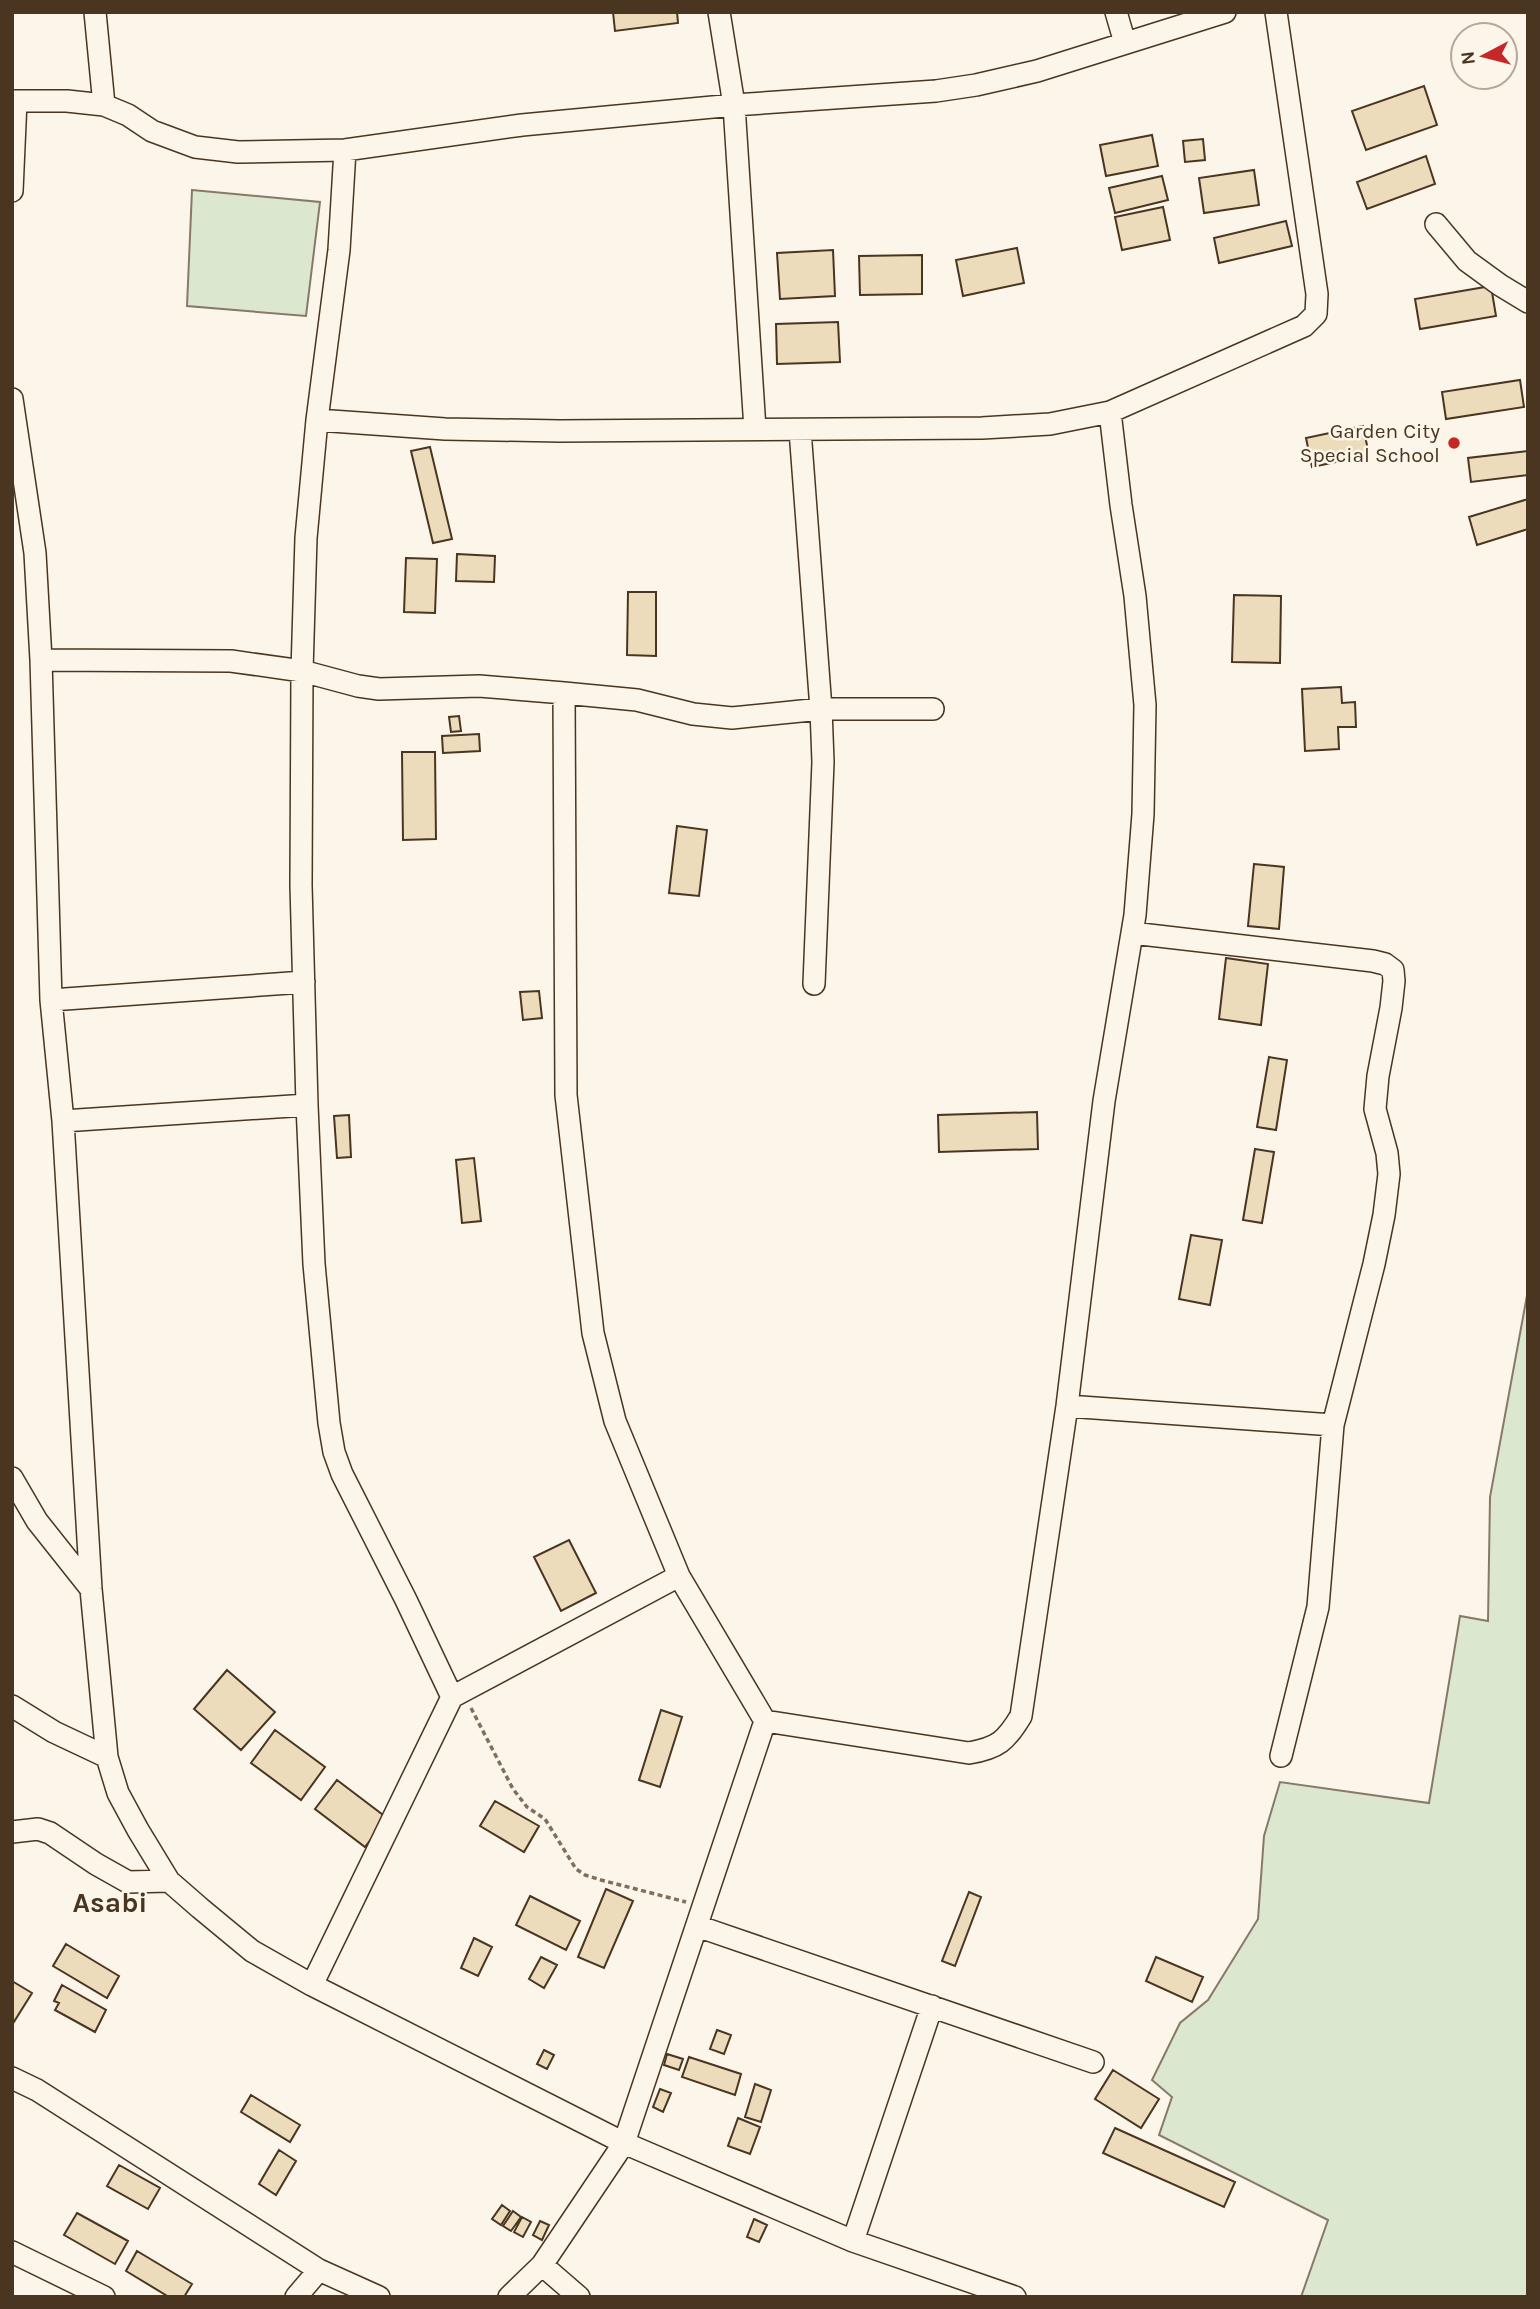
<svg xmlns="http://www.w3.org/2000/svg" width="1540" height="2309" font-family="Karla,sans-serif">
<rect width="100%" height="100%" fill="#fbf6e9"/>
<path fill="#dce7d0" stroke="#887966" stroke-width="2" d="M192 190 320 202 306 316 187 306Z
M1528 1290V2297H1301L1328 2220 1159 2135 1172 2097 1152 2080 1180 2023 1208 2000 1258 1919 1264 1836 1280 1782 1429 1803 1460 1616 1488 1621 1490 1497Z"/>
<path fill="#ecdcbc" stroke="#4a3520" stroke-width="2" d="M613 12H677L678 23 615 31Z
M1424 86 1437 125 1366 150 1352 111Z
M1152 135 1158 166 1106 176 1100 145Z
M1203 139 1205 160 1185 162 1183 141Z
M1426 156 1435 184 1367 209 1357 182Z
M1254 170 1259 205 1204 213 1199 178Z
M1162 176 1168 200 1115 213 1109 188Z
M1163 207 1170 240 1122 250 1115 217Z
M1286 221 1292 246 1219 263 1214 238Z
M1017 248 1024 283 963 296 956 260Z
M833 250 835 296 780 299 777 253Z
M922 255V294L860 295 859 256Z
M1491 286 1496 316 1420 329 1415 299Z
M838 322 840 362 777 364 776 324Z
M1520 380 1524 407 1446 419 1442 392Z
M1363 426 1369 455 1312 467 1306 438Z
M430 447 452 539 433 543 411 451Z
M1528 451V475L1471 482 1468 458Z
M1528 499V529L1477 545 1469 517Z
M457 554 495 556 494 582 456 581Z
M406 558 437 559 435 613 404 612Z
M628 592H656V656L627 655Z
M1234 595 1281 596 1280 663 1232 662Z
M1341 687 1342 703 1355 702 1356 727H1338L1339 749 1305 751 1302 689Z
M459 716 461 731 451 732 449 717Z
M479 734 480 751 443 753 442 736Z
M402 752H435L436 839 403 840Z
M677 826 707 830 699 896 669 893Z
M1254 864 1284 867 1279 929 1248 926Z
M1226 958 1268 964 1261 1025 1219 1019Z
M539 991 542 1018 523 1020 520 992Z
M1269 1057 1287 1060 1276 1130 1257 1127Z
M1037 1112 1038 1149 939 1152 938 1115Z
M349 1115 351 1157 337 1158 334 1116Z
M1255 1149 1274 1152 1262 1223 1243 1220Z
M474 1158 481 1221 462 1223 456 1160Z
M1191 1235 1222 1240 1210 1305 1179 1299Z
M569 1540 596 1593 561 1611 534 1557Z
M227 1670 275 1712 241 1750 194 1709Z
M661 1710 682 1717 660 1787 639 1780Z
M275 1730 325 1767 301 1800 251 1763Z
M337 1780 387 1818 365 1847 315 1809Z
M495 1801 539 1826 524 1852 480 1826Z
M606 1889 633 1901 604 1968 578 1957Z
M969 1892 981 1897 955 1966 942 1961Z
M530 1896 580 1921 566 1950 516 1925Z
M474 1938 492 1947 478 1976 461 1968Z
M66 1944 119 1976 107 1998 53 1966Z
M541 1957 557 1965 544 1988 529 1979Z
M1156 1957 1203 1977 1192 2002 1146 1981Z
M12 1981 32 1993 12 2025Z
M62 1985 106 2010 95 2032 55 2010 59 2003 54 2001Z
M717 2030 731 2035 724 2054 710 2049Z
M544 2050 554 2055 547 2069 537 2064Z
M667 2054 683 2059 679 2070 664 2065Z
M689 2057 741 2074 735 2095 682 2077Z
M1113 2070 1159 2099 1141 2128 1095 2099Z
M755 2084 771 2090 761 2122 745 2117Z
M660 2089 671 2093 663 2112 653 2107Z
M251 2095 300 2125 290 2142 241 2112Z
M738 2118 760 2127 750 2154 728 2146Z
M1115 2128 1235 2182 1224 2207 1103 2153Z
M279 2150 296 2161 276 2195 259 2184Z
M119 2165 160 2188 148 2209 107 2186Z
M502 2205 510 2211 501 2225 492 2219Z
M513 2211 521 2217 511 2231 503 2226Z
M77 2213 128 2241 115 2264 64 2235Z
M522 2217 531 2222 523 2237 514 2232Z
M754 2219 767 2225 759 2242 747 2237Z
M540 2221 549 2225 542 2240 533 2235Z
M137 2251 192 2284 184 2297H169L126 2271Z"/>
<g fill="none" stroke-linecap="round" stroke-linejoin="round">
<g stroke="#4a3520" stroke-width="24">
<path id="minor" d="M95 12 104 105 128 115 152 131 195 147 238 152 345 150 522 125 734 105 936 91 976 85 1037 71 1225 12
M719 12 734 105 755 429
M1116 12 1125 43
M12 101H67L104 105
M345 150 339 250 317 420 306 538 302 671 301 885 307 1105 314 1264 329 1423 334 1452 342 1474 406 1600 452 1697
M12 191 16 101
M1436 224 1467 261 1500 285 1528 302
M12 399 35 553 41 660 51 1000 63 1121 91 1589 107 1757 118 1793 138 1830 169 1881 200 1908 252 1951 312 1985 624 2143 853 2241 1015 2297
M317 420 445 429 560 431 982 428 1050 424 1110 412 1304 326 1316 314 1317 294 1276 12
M800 430 821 709 823 762 814 984
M41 660 231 661 302 671 358 686 379 689 479 686 564 693 637 700 693 714 732 718 821 709H933
M564 693 566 1095 593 1333 615 1421 679 1576 765 1721 969 1753C998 1748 1006 1741 1021 1716L1067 1406 1104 1101 1135 915 1143 814 1145 705 1135 596 1121 505 1110 412
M1132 933 1373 961 1385 964 1393 970 1394 981 1391 1008 1378 1076 1375 1109 1387 1153 1389 1174 1384 1215 1374 1264 1333 1425 1318 1607 1281 1756
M51 1000 304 982
M63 1121 307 1105
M1067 1406 1333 1425
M12 1478 37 1521 91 1589
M12 1706 54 1732 107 1757
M12 1832 38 1829 50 1833 96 1864 128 1882 169 1881
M697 1926 1093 2062
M312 1985 452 1697 679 1576
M12 2078 37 2090 319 2270 379 2297
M853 2241 932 2006
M12 2252 104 2297
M542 2265 579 2297
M296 2297 319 2270
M509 2297 542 2265 624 2143 765 1721"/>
</g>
<path stroke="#7f6f5c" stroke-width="3.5" stroke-dasharray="5 3.5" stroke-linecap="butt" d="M471 1708 513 1789 527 1807 545 1819 576 1869 585 1875 601 1880 686 1902"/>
<use href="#minor" stroke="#fbf6e9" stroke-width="21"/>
</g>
<circle fill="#c62828" stroke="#fbf6e9" stroke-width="2.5" cx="1454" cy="443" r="7"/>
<g text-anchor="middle" stroke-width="5" stroke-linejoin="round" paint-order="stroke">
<g font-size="21" fill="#4a3520" stroke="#fbf6e9" text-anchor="end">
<text x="1440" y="438">Garden City<tspan x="1440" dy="24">Special School</tspan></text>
</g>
<g font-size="28" font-weight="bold" fill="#4a3520" stroke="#fbf6e9">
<text x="110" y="1912">Asabi</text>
</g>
</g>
<rect width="1540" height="2309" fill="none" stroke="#4a3520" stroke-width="28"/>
<g transform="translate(1484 56) rotate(263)"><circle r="33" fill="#fbf6e9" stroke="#b4a999" stroke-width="2"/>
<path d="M0-5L12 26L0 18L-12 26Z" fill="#c62828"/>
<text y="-10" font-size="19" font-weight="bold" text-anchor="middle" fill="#4a3520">N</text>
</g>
</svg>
